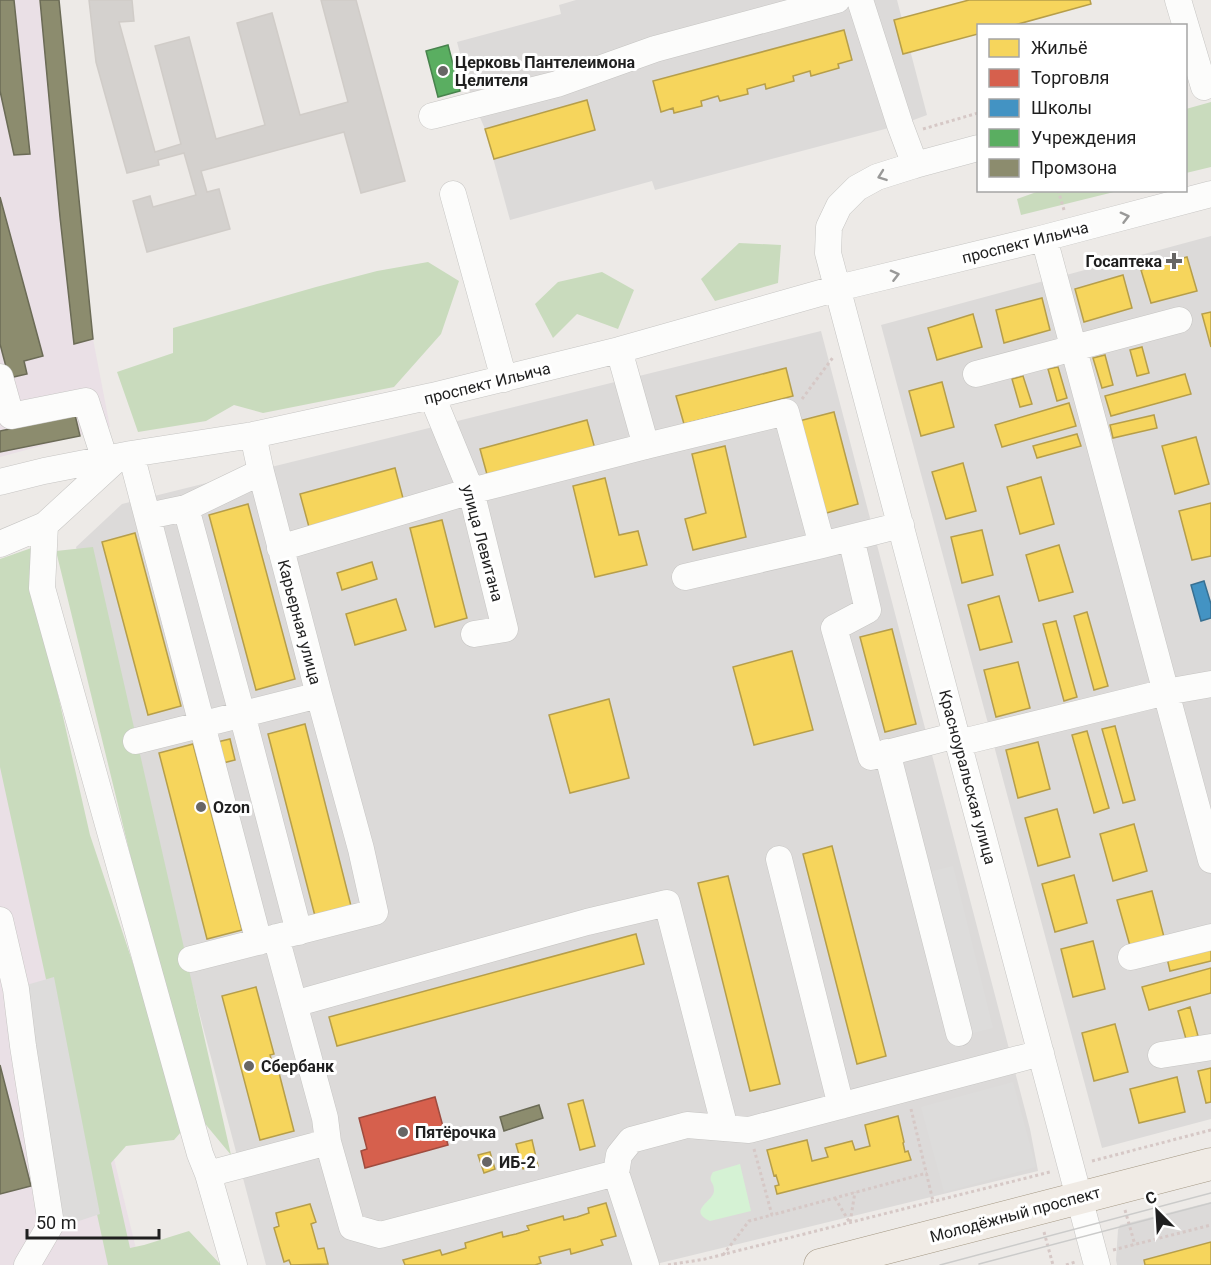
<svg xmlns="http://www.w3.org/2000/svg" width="1211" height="1265" font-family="Roboto,sans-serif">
<rect width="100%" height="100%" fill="#edeae7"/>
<path fill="#dcdad9" d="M576 0H897L927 115 900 125 655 190 652 181 510 220 485 129 472 99 457 42 561 14 559 5Z
M1211 236V1119L1102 1148 881 325Z
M821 331 1030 1129 1038 1171 652 1265H266L76 547 122 504Z
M1211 1202V1265H1117L1116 1260 1118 1230 1120 1225Z"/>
<path fill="#eae0e6" d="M0 0H59L93 339 110 427 0 457Z
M0 692 140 1265H0Z"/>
<path fill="#c9dbbd" d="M1211 102V167L1186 173V109Z
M1042 190H1118V191L1021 215 1017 199Z
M739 243 781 245 778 283 715 301 701 279Z
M428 262 459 281 441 334 394 387 263 413 234 405 206 421 138 432 117 372 173 353V328L316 287 377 271Z
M602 272 634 290 618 329 577 314 553 338 535 304 558 282Z
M40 545 35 594 90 835 187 1125 174 1140 126 1146 111 1163 130 1248 144 1245 189 1231 221 1265H108L0 767V559Z
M93 547 231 1155 192 1108 56 551Z"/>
<path fill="#d5f2d4" d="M740 1164 751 1211 710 1221C686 1210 715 1201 714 1190 714 1181 707 1182 713 1172Z"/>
<path fill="#dddcdb" d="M953 866 993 1028 965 1035 925 873Z
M54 977 100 1214 58 1228 23 986Z
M1013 1082 1036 1167 944 1192 921 1107Z"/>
<path fill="#f6d55c" stroke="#b69e4a" stroke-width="1.5" d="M969 0H1090L1091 4 1011 26H978V34L903 54 894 20Z
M844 30 852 60 838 64 839 68 811 76 810 71 793 76 794 81 766 89 765 84 747 89 748 94 720 101 718 96 701 101 702 106 674 113 673 108 661 112 653 81Z
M587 100 595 130 494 159 485 129Z
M1187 257 1197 291 1151 303 1141 270Z
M1123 275 1132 308 1084 322 1075 289Z
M1042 298 1050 330 1004 343 996 310Z
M1211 312V347L1202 314Z
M973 314 982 347 937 360 928 328Z
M1142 347 1149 373 1137 376 1130 350Z
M1105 355 1113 385 1102 388 1093 358Z
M1058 367 1067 398 1057 401 1048 369Z
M786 368 793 396 684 424 676 396Z
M1185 374 1191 394 1111 416 1105 396Z
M1023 376 1032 404 1020 407 1012 379Z
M942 382 954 427 921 436 909 391Z
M1069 403 1076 426 1002 447 995 425Z
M834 412 858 504 823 514 799 421Z
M1154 415 1157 428 1113 438 1110 425Z
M587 420 595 449 488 478 480 449Z
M1077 434 1081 446 1037 458 1033 446Z
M1196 437 1209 484 1175 494 1162 446Z
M725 446 746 537 693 550 685 519 706 513 692 454Z
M963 463 976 511 946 519 932 472Z
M395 468 404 502 309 527 300 494Z
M1041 477 1054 524 1020 534 1007 487Z
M605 478 619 535 638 531 647 565 595 577 573 486Z
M1211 503V556L1192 560 1179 511Z
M248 504 295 679 256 690 209 515Z
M442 520 467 618 435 627 410 528Z
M982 530 993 575 962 583 951 537Z
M135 533 181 706 148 715 102 542Z
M1059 545 1073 592 1039 601 1026 555Z
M372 562 377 579 342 590 337 573Z
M999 596 1012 642 980 650 968 605Z
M396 599 406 630 355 645 346 614Z
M1087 612 1108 686 1094 690 1074 616Z
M1056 621 1077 697 1064 701 1043 624Z
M892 629 916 724 885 732 860 637Z
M792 651 813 730 754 745 733 667Z
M1018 662 1030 708 996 717 984 670Z
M609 699 629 778 570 793 549 715Z
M305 724 351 906 315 916 268 734Z
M1115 726 1135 800 1123 803 1102 729Z
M1087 731 1109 808 1094 813 1072 735Z
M230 739 235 760 223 763 217 742Z
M1038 742 1050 789 1018 798 1006 750Z
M193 744 242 930 207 939 159 753Z
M1057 809 1070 857 1038 866 1025 818Z
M1134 824 1147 871 1113 881 1100 834Z
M832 846 886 1056 857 1064 803 854Z
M1074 875 1087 923 1055 932 1042 884Z
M728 876 780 1084 750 1091 698 883Z
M1152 891 1164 937 1130 946 1117 900Z
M636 934 644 964 337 1046 329 1017Z
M1093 941 1105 989 1073 997 1061 949Z
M1211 948V961L1170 971 1167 958Z
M1211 968V993L1149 1010 1142 987Z
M256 987 274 1054 270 1055 272 1062 274 1070 278 1069 294 1131 260 1140 222 996Z
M1190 1007 1198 1036 1186 1039 1178 1011Z
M1115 1024 1128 1072 1094 1081 1082 1033Z
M1211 1068V1102L1206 1103 1198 1071Z
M1177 1077 1185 1112 1139 1123 1130 1089Z
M583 1100 595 1146 580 1150 568 1104Z
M898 1116 904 1142 903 1143 905 1152 908 1151 911 1160 777 1194 775 1186 779 1185 776 1175 774 1176 767 1150 807 1140 812 1161 828 1157 825 1148 852 1141 855 1150 870 1146 865 1125Z
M532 1140 538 1166 523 1169 516 1144Z
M490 1152 495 1169 484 1173 478 1155Z
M606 1203 616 1236 601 1240 603 1245 571 1254 570 1249 539 1257 541 1263 535 1265H405L403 1260 440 1250 442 1255 466 1248 465 1243 502 1232 503 1237 516 1234 529 1230 527 1226 563 1216 564 1220 577 1217 589 1213 588 1208Z
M310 1204 316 1222 311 1224 318 1249 324 1248 328 1264 291 1265 289 1260 284 1262 274 1228 279 1226 276 1213Z
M1211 1242V1265H1145L1144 1260Z"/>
<path fill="#d6604d" stroke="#9f4c3f" stroke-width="1.5" d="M435 1097 448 1145 365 1168 361 1151 367 1149 359 1118Z"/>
<path fill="#4393c3" stroke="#387092" stroke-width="1.5" d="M1204 581 1211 604V618L1201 621 1191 585Z"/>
<path fill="#5aae61" stroke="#48834d" stroke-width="1.5" d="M448 45 460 91 438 97 426 51Z"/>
<path fill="#8c8c6e" stroke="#6b6b56" stroke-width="1.5" d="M0 0H14L30 154 14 155 0 91Z
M40 0H59L93 339 74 344 60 217Z
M0 197 43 356 24 361 27 374 9 378 0 344Z
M75 415 80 436 0 452V431Z
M0 1065 31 1186 0 1194Z
M539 1105 543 1118 504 1131 500 1117Z"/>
<path fill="#d4d1ce" stroke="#d0ccc8" stroke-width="1.5" d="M89 0H132L134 21 119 22 155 152 181 144 155 46 189 37 216 139 265 125 237 23 272 13 300 115 348 102 321 0H356L405 181 361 193 344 132 201 171 207 192 219 189 230 229 147 252 133 201 150 196 153 207 196 195 184 153 158 160 159 165 127 173 96 62Z"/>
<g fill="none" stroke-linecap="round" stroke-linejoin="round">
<g stroke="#c6c5c3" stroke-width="27">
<path id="minor" d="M860 0 900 125 915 165
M1178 0 1204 87
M432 116 557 84 655 49 837 0
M978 148 915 165 877 177 857 188 839 206 829 227 828 253 1097 1265
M453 194 504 379
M1044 238 1211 860
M619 350 646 446
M976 374 1179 320
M0 377 11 416 86 401 105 460
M432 396 471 491 505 629 474 634
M131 454 259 942
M0 482 44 471 131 454 253 435 432 396 619 350 838 288 1044 238 1211 194
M186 508 261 472
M148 516 186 508 242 714 299 932
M45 525 42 588 200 1154 208 1174 234 1265
M851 538 868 610 834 628 871 757 957 735
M0 544 45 525 119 457
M280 548 471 491 646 446 786 412 822 545
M685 577 822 545 901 525
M136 741 319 695
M958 743 1166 692 1211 684
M887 752 959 1033
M779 859 841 1106
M0 920 16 989 23 1046 51 1224 27 1265
M276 937 325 1118 328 1142
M1131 957 1211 937
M191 959 375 912 361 849 319 695 261 472 253 435
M294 1004 587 922 667 903 725 1128
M1161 1055 1211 1047
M208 1174 328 1142 352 1227 380 1235 616 1173
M646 1265 616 1173 619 1155 631 1140 687 1125 749 1130 1041 1053"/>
</g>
<g stroke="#a39783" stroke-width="33">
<path id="major" d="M820 1265 1211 1164"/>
</g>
<path stroke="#d6c8c6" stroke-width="3" stroke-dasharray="3 3" stroke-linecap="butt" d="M923 129 978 113
M1058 190 1064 210
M802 399 834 356
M911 1109 933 1201
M754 1149 772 1215 927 1173
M1092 1161 1211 1130
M835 1198 850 1223 855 1192
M1125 1210 1135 1245
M1044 1232 1053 1265
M1113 1250 1211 1225
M723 1255 749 1221 772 1215
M668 1265 705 1259 1050 1172
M1066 1265 1075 1262"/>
<use href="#minor" stroke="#fcfcfb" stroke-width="26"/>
<use href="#major" stroke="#f0ebe5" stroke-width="32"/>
<path stroke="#cbcbca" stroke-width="1.5" d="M979 1264 1211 1203
M940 1265 1211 1193"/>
</g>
<defs><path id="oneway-chevron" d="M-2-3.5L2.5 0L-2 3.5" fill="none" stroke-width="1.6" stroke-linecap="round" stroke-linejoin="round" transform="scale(1.5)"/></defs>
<g stroke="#999998">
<use href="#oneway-chevron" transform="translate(882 176) rotate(160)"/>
<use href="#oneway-chevron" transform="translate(1125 217) rotate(-15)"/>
<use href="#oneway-chevron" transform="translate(895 275) rotate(-14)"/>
</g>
<g fill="#676665" stroke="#fff" stroke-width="2">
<circle cx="443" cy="71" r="6"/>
<path d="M1171 252h6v6h6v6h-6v6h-6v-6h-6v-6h6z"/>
<circle cx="201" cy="807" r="6"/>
<circle cx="249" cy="1066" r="6"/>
<circle cx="403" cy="1132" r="6"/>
<circle cx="487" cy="1162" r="6"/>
</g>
<g text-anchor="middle" stroke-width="6" stroke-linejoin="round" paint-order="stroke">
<g font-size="16" font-weight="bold" fill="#1f1f1f" stroke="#fff" text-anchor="start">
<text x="455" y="68">Церковь Пантелеимона<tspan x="455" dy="18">Целителя</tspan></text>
<text x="1162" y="267" text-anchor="end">Госаптека</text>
<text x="213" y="813">Ozon</text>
<text x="261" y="1072">Сбербанк</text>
<text x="415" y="1138">Пятёрочка</text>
<text x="499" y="1168">ИБ-2</text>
</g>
<g font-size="16" fill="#1f1f1f" stroke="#fff">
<text transform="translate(1025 242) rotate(-14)" y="6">проспект Ильича</text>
<text transform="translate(487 383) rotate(-14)" y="6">проспект Ильича</text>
<text transform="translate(483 543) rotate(75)" y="6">улица Левитана</text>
<text transform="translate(300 622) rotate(75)" y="6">Карьерная улица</text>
<text transform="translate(968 777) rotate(75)" y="6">Красноуральская улица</text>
<text transform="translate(1015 1214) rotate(-15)" y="6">Молодёжный проспект</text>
</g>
</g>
<rect x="977" y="24" width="210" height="168" fill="#ffffff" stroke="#a5a5a5" stroke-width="1.5"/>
<rect x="989" y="39" width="30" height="18" fill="#f6d55c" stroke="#a5a5a5" stroke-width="1.5"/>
<text x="1031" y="54" font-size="18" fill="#1f1f1f">Жильё</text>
<rect x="989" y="69" width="30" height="18" fill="#d6604d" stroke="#a5a5a5" stroke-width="1.5"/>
<text x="1031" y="84" font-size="18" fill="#1f1f1f">Торговля</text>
<rect x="989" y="99" width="30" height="18" fill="#4393c3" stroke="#a5a5a5" stroke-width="1.5"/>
<text x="1031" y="114" font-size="18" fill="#1f1f1f">Школы</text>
<rect x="989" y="129" width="30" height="18" fill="#5aae61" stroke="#a5a5a5" stroke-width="1.5"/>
<text x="1031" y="144" font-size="18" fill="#1f1f1f">Учреждения</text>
<rect x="989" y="159" width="30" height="18" fill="#8c8c6e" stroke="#a5a5a5" stroke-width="1.5"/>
<text x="1031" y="174" font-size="18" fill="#1f1f1f">Промзона</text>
<g transform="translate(1157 1211) rotate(336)" stroke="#ffffff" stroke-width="4.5" paint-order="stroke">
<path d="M0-4.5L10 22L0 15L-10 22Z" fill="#1f1f1f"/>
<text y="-9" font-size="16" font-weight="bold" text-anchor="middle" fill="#1f1f1f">С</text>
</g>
<path d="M27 1229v9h132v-9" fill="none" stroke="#1f1f1f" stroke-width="3"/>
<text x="36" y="1229" font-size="18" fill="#1f1f1f" stroke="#ffffff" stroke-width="4.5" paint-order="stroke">50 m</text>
</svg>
